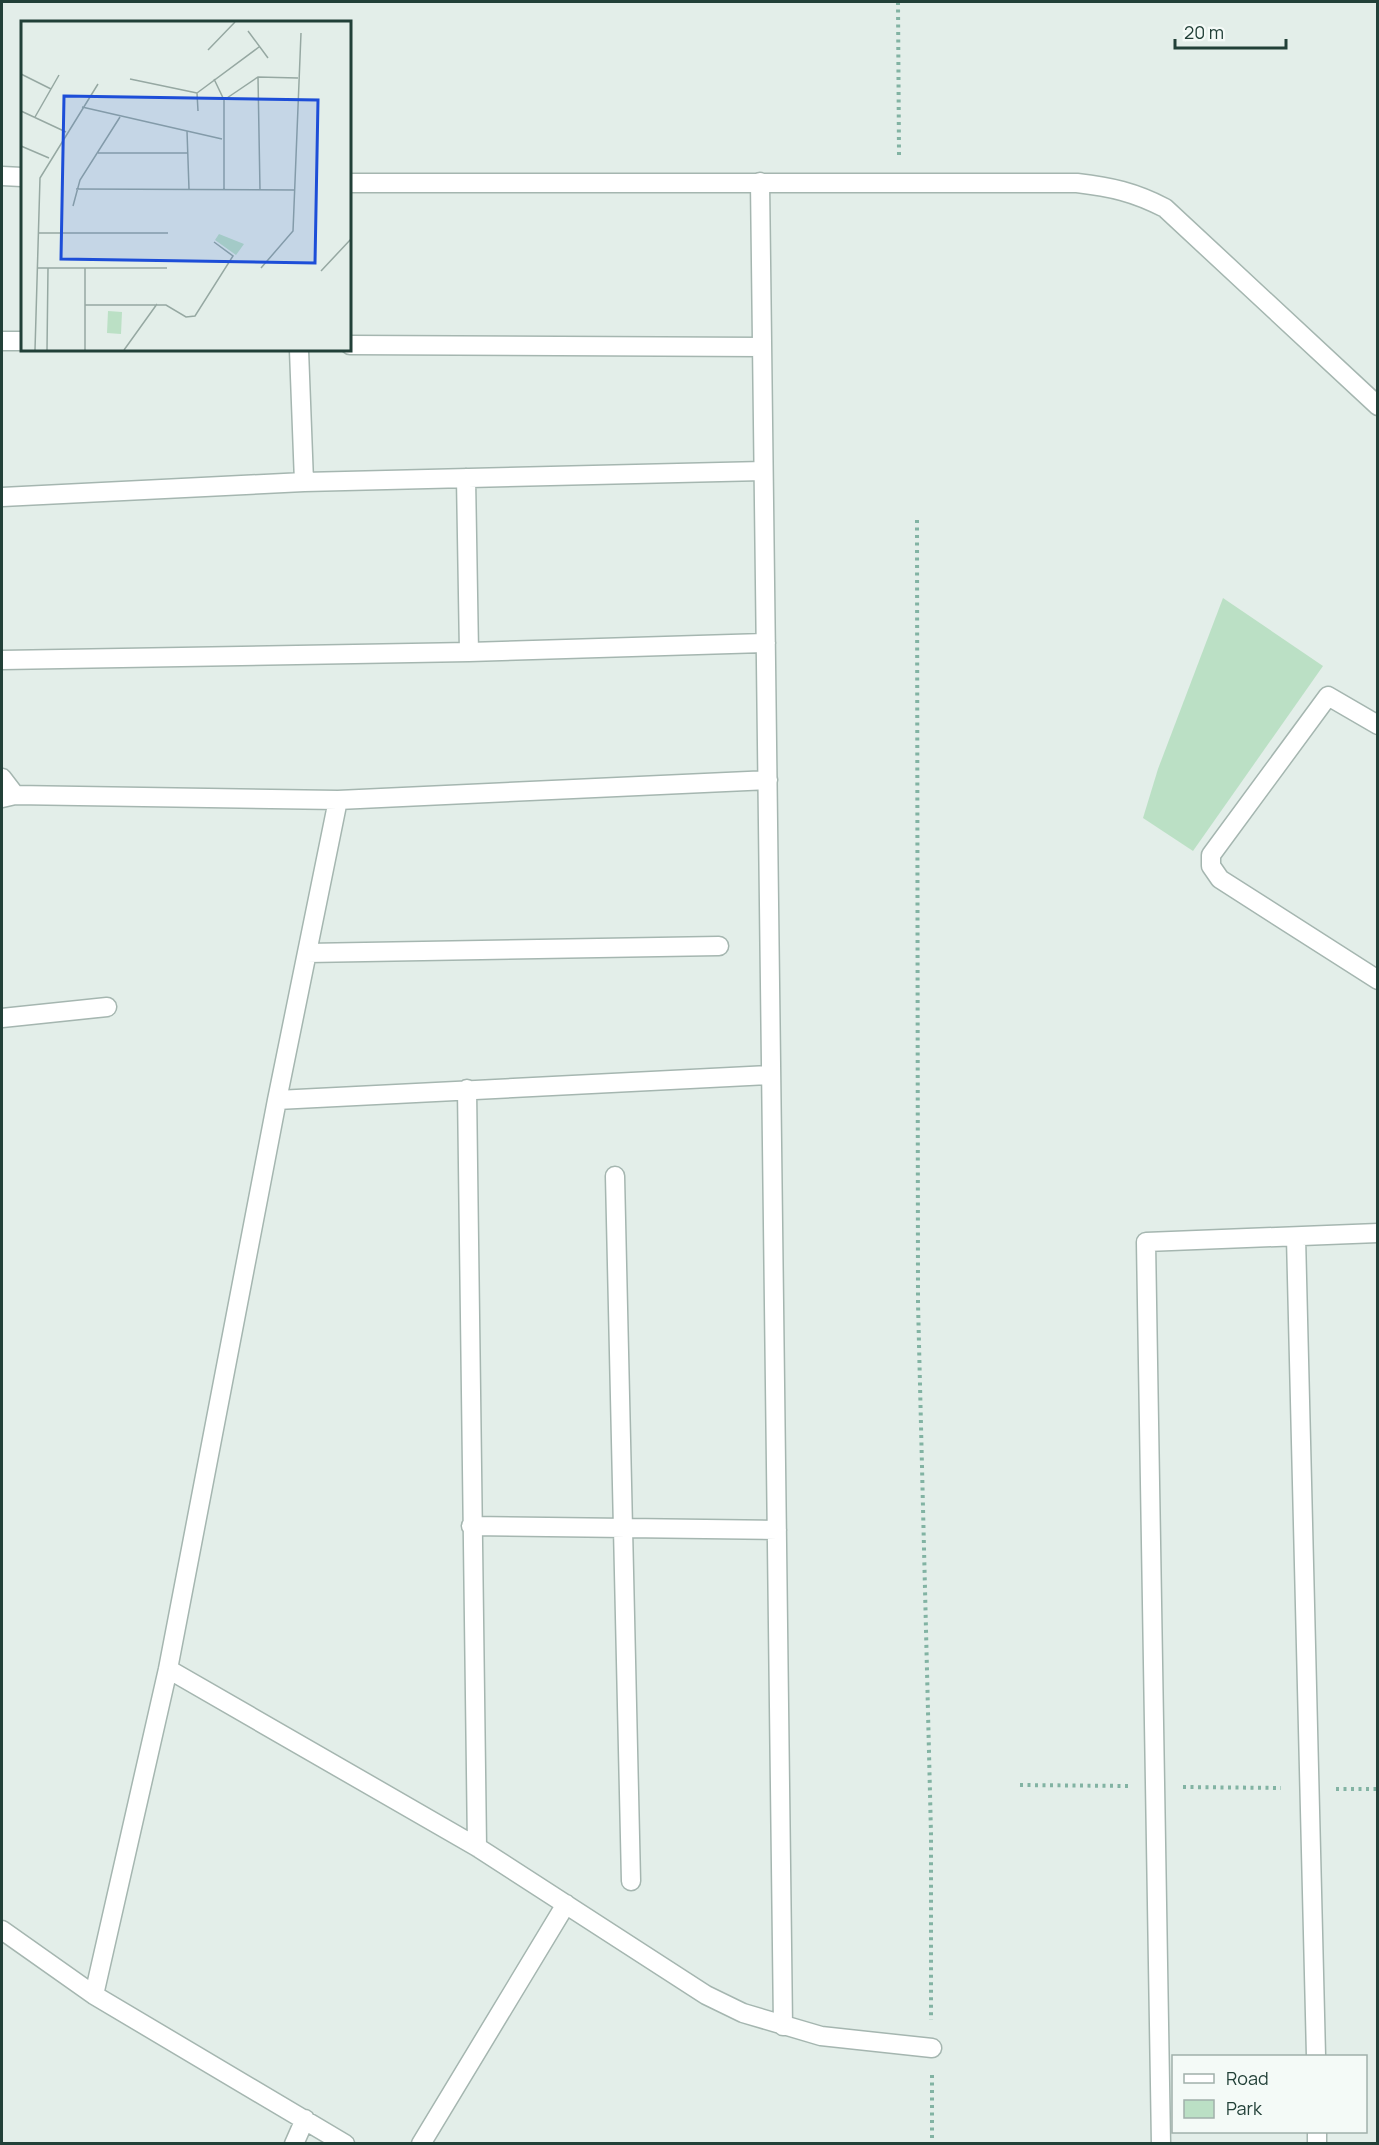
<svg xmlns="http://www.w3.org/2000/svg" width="1379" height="2145" font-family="Manrope,sans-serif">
<rect width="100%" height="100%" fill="#e3eee9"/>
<path fill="#bbe0c5" d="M1223 598 1323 666 1193 851 1143 818 1158 769Z"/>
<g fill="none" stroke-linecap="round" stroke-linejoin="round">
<g stroke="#a5b6b0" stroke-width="21">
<path id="minor" d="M2 176 22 177
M760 182 783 2026
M350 183H1077C1111 187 1134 192 1165 208L1378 406
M2 341H22
M350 345 762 347
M299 350 304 482
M466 478 469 652
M2 497 304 482 763 471
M2 660 469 652 766 643
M1378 725 1328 696 1211 855V866L1220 879 1378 980
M2 778 15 795
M2 798 15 795 338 800 768 780
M307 953 719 946
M2 1018 107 1007
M467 1089 477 1847
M277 1100 771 1075
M615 1176 631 1881
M1296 1237 1316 2056
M471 1526 777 1530
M168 1669 477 1847 706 1995 743 2013 821 2036 932 2048
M2 1930 94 1995 345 2144
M94 1995 168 1669 277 1100 338 800
M1317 2132V2144
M294 2144 305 2119
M421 2144 566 1904
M1161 2144 1146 1242 1378 1233"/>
</g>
<path stroke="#82b3a3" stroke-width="4" stroke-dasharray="3 4.5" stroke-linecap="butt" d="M898 2 899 155
M917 520 918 1303 931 1834V2020
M1020 1785 1128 1786
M1183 1787 1281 1788
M1336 1789H1378
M932 2075V2144"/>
<use href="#minor" stroke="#fff" stroke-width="18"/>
</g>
<g transform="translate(21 21)">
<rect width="330" height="330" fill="#e3eee9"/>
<path d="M198 213 223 223 215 234 194 219ZM87 290 101 291 100 313 86 312Z" fill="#bbe0c5"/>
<path fill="none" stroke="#96a8a2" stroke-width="1.5" d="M227 10 247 37M187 29 214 1M0 53 30 68M237 56 239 169M109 58 176 72M193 58 203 79V168M176 72 238 26M176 72 177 90M203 79 237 56 277 57M61 86 201 118M0 90 45 111M14 96 38 54M166 110 168 168M0 125 28 137M77 132H167M55 168 273 169M52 185 59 159 99 96M17 212H147M16 247H146M64 247V329M240 247 272 210 280 12M300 250 330 218M64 284H145L165 296 174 295 212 235 193 221M14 329 19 157 77 63M26 329 27 247M103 329 136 283"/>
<path fill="#1d4ed8" fill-opacity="0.15" stroke="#1d4ed8" stroke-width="3" d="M43 75 297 79 294 242 40 238Z"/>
<rect width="330" height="330" fill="none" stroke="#224038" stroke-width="3"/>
</g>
<rect width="1379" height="2145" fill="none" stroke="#224038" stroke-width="6"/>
<rect x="1172" y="2055" width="195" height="78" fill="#f4faf7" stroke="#a0b0ab" stroke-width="1.5"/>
<rect x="1184" y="2074" width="30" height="9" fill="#ffffff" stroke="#a0b0ab" stroke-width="1.5"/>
<text x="1226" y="2085" font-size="18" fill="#224038">Road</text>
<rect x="1184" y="2100" width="30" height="18" fill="#bbe0c5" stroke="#a0b0ab" stroke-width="1.5"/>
<text x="1226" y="2115" font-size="18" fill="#224038">Park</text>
<path d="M1175 39v9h111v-9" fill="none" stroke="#224038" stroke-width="3"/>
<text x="1184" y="39" font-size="18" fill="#224038" stroke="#f4faf7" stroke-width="4.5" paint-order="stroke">20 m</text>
</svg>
